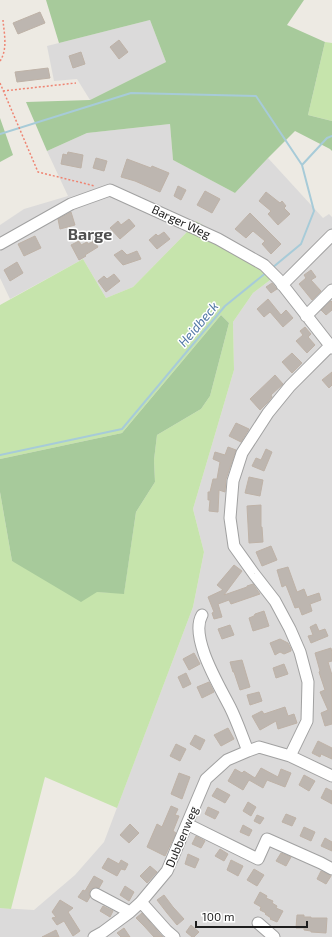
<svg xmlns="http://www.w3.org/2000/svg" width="332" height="937" font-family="'Exo 2',sans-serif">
<rect width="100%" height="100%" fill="#edeae3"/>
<path fill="#dbdada" d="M150 20 166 62 90 100 77 79 54 81 47 46Z
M170 124 173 160 235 193 268 158 323 218 329 214 332 217V937H0V908L34 910 75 875 104 842 193 607 204 552 193 509 234 370 233 322 253 293 278 274 196 221 186 233 133 287 106 298 83 259 10 299 0 278V225L24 209 68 196 47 151 87 133Z"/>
<path fill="#c6e4ac" d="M325 42 332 43V121L308 115Z
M196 221 270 265 278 274 253 293 233 322 234 370 193 509 204 552 193 607 117 808 45 777 11 909 0 908V492L12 561 97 592 124 593 136 512 155 482 154 460 157 435 201 409 210 396 229 323 221 315 122 433 0 459V305L83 259 106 298 133 287 186 233Z"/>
<path fill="#a7ca9b" d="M46 0H304L287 25 325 42 308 115 332 121V151L330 149 295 131 268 158 235 193 173 160 170 124 87 133 47 151 26 102 90 100 166 62 150 20 59 43Z
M0 118 13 155 0 162Z
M221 315 229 323 210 396 201 409 157 435 154 460 155 482 136 512 124 594 97 592 81 602 12 561 0 492V459L122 433Z"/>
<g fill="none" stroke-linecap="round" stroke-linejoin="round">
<path stroke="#a7cbd8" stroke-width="2" d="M0 134 131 93 256 96 302 165
M272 268 301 244 314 211 302 165 327 138 332 136
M0 455 122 429 225 306 267 272"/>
</g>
<path fill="#bdb6b0" stroke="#beb2a7" d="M40 12 45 23 18 34 13 23Z
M119 40 128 52 119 59 110 47Z
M81 52 85 64 73 68 69 56Z
M48 68 50 78 17 82 15 72Z
M68 152 83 155 81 168 61 164 63 154 67 155Z
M96 158 107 161 104 171 93 168Z
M127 159 151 168 152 166 169 173 160 192 135 181 121 177Z
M178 186 186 190 181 200 174 196Z
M205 191 220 199 212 213 197 205Z
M266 192 280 203 282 201 286 206 284 208 290 214 278 225 268 214 271 211 259 201Z
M71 212 75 225 60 229 58 219Z
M250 213 281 244 271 254 262 244 265 241 253 231 246 238 235 229Z
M129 219 135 226 120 239 110 228 118 221 121 225Z
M164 232 170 239 157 249 149 240 156 234 158 236Z
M35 236 41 248 24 256 18 244Z
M79 241 81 245 87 242 88 244 94 241 98 247 85 255 86 256 79 260 71 245Z
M122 250 127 255 137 251 141 259 123 265 114 255Z
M17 262 23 273 10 281 4 270Z
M311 270 316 277 311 280 321 291 312 300 299 284 306 278 304 275Z
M114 274 120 281 106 292 98 281 104 276 107 279Z
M272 283 277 289 271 293 266 287Z
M268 299 281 315 286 310 293 318 283 327 270 312 264 317 257 309Z
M331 301 332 302V310L326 315 321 310Z
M305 327 311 334 308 337 315 345 307 353 296 341 303 335 300 331Z
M292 353 302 363 292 373 282 362Z
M332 372V385L329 388 322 380Z
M275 375 283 384 271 395 272 397 267 403 260 410 250 399Z
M236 423 249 429 241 442 229 436Z
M228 447 236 450 226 479 225 492 219 490 218 512 209 511 210 500H208V492H210L213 479H217L220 462 213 459 215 452 225 455Z
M266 449 272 452 264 471 252 466 256 458 261 460Z
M249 477 263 480 260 496 245 493Z
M261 505V527H262L263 542 249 543 247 506Z
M271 546 277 560 262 566 256 552Z
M234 565 242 571 224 595 247 587V586L253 584 260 594 231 604 229 600 218 604 222 617 214 619 212 613 214 612 208 597 223 590 217 585Z
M288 567 297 592 304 589 307 597 319 593 321 600 310 604 312 611 302 615 299 607 295 608 286 585 282 587 277 570Z
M264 611 269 626 253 631 249 618 254 616 255 614Z
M316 624 319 631 325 629 328 636 311 643 308 636 313 635 310 627Z
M230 625 234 635 222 639 218 629Z
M280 639 288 643 291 649V651L284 654 280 652 275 655 270 643Z
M331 648 332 653V661L328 662 332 675V724L325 726 321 713 328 710 320 692 325 690 319 672 320 671 315 653Z
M194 653 200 664 189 670 183 659Z
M242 660 250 687 240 690 234 672H233L230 662Z
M284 664 288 674 276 678 273 668Z
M186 673 191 684 183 688 178 677Z
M209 682 214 692 202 698 197 687Z
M259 692 262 701 250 705 247 695Z
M285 707 288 716 294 714 297 723 278 729 276 721 260 730 252 716 262 711 264 714Z
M228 728 234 739 221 746 214 735Z
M195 735 205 740 200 750 190 744Z
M318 741 332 748V759L321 754 320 757 312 753Z
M176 744 186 749 180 761 170 756Z
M261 768 278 777 281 769 291 773 285 787 267 780 263 788 249 780 243 790 228 781 235 769 242 773 244 771 255 778Z
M179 773 190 777 182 799 171 794Z
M304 775 315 781 309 791 299 785Z
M217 788 230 795 225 803 212 796Z
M326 788 332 791V804L321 798Z
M248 802 256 807 251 816 243 811Z
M171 806 178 809 175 815 179 816 173 831 176 833 165 856 147 847 157 824 162 827Z
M208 807 219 812 215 819 205 814Z
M286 814 296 818 292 826 282 822Z
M257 815 264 818 260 824 254 821Z
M130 824 139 833 129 843 120 835Z
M243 825 252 830 249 836 240 832Z
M304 827 315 832 311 841 300 836Z
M196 836 205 841 201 848 192 844Z
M325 838 332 842V851L321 846Z
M220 849 228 854 224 861 215 856Z
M281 853 291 857 286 866 276 861Z
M188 854 199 859 195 868 185 864Z
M108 858 119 864 121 860 128 864 125 870 121 869 117 876 102 868Z
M231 860 243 866 238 876 227 870Z
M150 866 157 872 147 883 140 876Z
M254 869 264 875 257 886 247 880Z
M321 871 331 876 326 884 317 879Z
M94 876 103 881 99 888 95 887 93 888 90 890 89 894 90 897 87 902 78 897 83 890 85 891Z
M125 886 134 892 129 901 120 895Z
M260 892 267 896 266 898 273 901 272 903 277 906 276 908 283 911 277 922 270 919 271 918 265 914 266 913 260 910 261 907 254 903Z
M164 895 173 907 184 919 177 925 167 913 157 900Z
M60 900 73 908 68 912 80 931 73 936 64 921 57 925 52 918 56 917 52 912Z
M103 906 113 911 110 917 100 911Z
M142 913 162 936 163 937H154L144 926 136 918Z
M297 915H304V917H311V918H327L326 933 311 932V931L304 930V928H296Z
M191 925 199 932 194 937H192L186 932Z
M124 928 130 937H121L117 933Z
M56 930 59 937H42Z"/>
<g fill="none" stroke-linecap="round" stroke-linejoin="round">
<g stroke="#a1a1a1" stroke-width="13">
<path id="minor" d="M0 244 71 204 110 190 218 239 264 265 278 279 332 348
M282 285 332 235
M306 316 332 290
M202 615C189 637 220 687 230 707 237 721 242 736 248 751
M290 756 307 721 308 682 300 652 290 629 275 601 254 574 234 546 230 518 233 481 242 453 268 413 290 386 330 346
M187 824 258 859 267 839 321 863 332 869
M96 894 130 912
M141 902 167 931 174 937
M258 923 274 937
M94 937 103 932 130 912 141 902 167 871 206 779 227 760 248 751 259 747 290 756 332 776"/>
</g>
<path stroke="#ef8472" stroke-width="1.5" stroke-dasharray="2 2" stroke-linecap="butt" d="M0 61C8 49 4 33 3 20
M0 83 38 172 95 186
M3 91 76 83"/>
<use href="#minor" stroke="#fff" stroke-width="11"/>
</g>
<g text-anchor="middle" stroke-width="3" stroke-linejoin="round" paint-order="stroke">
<g font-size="12" fill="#1d1d1d" stroke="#fff">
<text transform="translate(181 222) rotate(25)" y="4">Barger Weg</text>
<text transform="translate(182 837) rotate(-67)" y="4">Dubbenweg</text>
</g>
<g font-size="13" font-style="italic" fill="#5177a5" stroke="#fff">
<text transform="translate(198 324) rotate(-50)" y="5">Heidbeck</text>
</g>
<g font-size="16" font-weight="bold" fill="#505050" stroke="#fff">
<text x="90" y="240">Barge</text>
</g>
</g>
<path d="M196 921v6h111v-6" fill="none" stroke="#1d1d1d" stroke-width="2"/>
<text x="202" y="921" font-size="12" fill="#1d1d1d" stroke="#ffffff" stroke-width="3" paint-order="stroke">100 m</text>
</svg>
